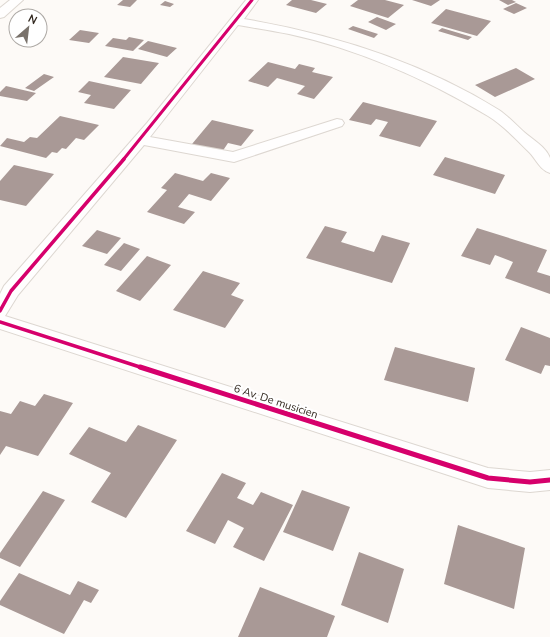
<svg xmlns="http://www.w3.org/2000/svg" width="550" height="637" font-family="'Nunito Sans',sans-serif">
<rect width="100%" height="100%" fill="#fdfaf7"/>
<path fill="#a99996" d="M123 0H137L130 7 117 5Z
M292 0H311L327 4 316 13 286 5Z
M358 0H385L404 5 388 18 350 6Z
M412 0H440L431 6Z
M499 0H512L516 2 508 5Z
M165 1 174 4 170 7 160 5Z
M516 3 527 8 514 14 503 9Z
M446 9 491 21 477 36 431 23Z
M377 17 396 24 386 30 368 22Z
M353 26 378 34 374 38 348 29Z
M442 28 472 37 468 40 438 31Z
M80 30 99 33 89 43 69 40Z
M129 37 144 40 133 51 105 46 113 38 126 40Z
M148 41 177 48 167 57 138 49Z
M123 57 159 63 141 84 104 77Z
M268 62 295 69 299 64 315 68 312 72 333 77 314 99 297 94 305 86 277 78 268 87 248 81Z
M516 68 535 79 495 97 475 85Z
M44 74 54 77 34 91 25 88Z
M89 81 131 90 114 109 84 103 91 95 78 92Z
M6 86 36 93 27 101 0 96V92Z
M363 102 437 121 420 147 379 136 388 122 376 119 371 125 349 120Z
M60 116 99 125 84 140 76 138 66 149 62 148 57 153 52 152 46 158 0 146 7 138 24 142 30 137 37 138Z
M212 120 254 130 241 146 228 143 222 152 192 144Z
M445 157 505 175 495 194 433 175Z
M14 165 54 174 26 206 0 200V181Z
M175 173 203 181 211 173 230 178 211 201 189 194 178 207 195 212 184 224 147 212 167 190 161 188Z
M325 226 347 232 341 242 374 252 382 235 410 243 392 283 306 258Z
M477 228 547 250 537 272 550 276V294L505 278 513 262 495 255 490 265 461 256Z
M97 230 121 238 107 254 82 246Z
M124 243 140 249 121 271 104 265Z
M147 256 171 265 140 301 116 291Z
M203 271 240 283 231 295 244 300 225 328 173 310Z
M521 327 550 338V366L545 365 541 374 505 360Z
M395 347 475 368 468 402 384 380Z
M44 394 73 403 38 456 6 446 0 455V411L11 414 20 401 35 406Z
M138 425 177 440 126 518 91 502 111 473 69 454 89 427 126 442Z
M222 473 246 483 237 498 253 505 261 492 293 505 264 561 233 547 244 528 228 520 215 544 186 531Z
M302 490 350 507 333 551 283 532Z
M43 491 65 500 20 567 0 558V553Z
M458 525 525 548 514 609 444 584Z
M359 552 404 569 388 623 341 605Z
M19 573 70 595 78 581 99 590 91 603 84 600 64 634 0 605V601Z
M260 587 335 616 327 637H238Z"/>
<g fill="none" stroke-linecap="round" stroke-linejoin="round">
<g stroke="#ddd7d1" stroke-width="2">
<path id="street" d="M10 0H23L4 17 0 18V8Z
M246 0H258L244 19C332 34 422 62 499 110 508 116 516 125 524 132 532 139 546 147 550 158 550 161 550 168 550 173 540 170 536 159 529 152 517 140 503 125 488 116 428 80 358 49 289 34 273 31 255 28 238 25L150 137 233 152 337 119 342 120 344 123 342 126 234 162 144 145 18 295 5 316 488 468 530 472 550 470V490L530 492 488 488 0 329V294L4 286 147 123Z"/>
</g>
<use href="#street" fill="#fffefe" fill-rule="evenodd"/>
<g stroke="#fff" stroke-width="5">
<path id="cycleway-far2" d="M123 160 252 0"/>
</g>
<g stroke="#fff" stroke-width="6">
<path id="cycleway-far1" d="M0 311 11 291 124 159
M0 322 143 368"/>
</g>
<g stroke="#fff" stroke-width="8">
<path id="cycleway" d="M140 367 488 478 530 482 550 480"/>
</g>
<use href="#cycleway-far2" stroke="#d6006c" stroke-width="3"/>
<use href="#cycleway-far1" stroke="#d6006c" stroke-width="3.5"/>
<use href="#cycleway" stroke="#d6006c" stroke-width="5"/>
</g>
<g text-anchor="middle" stroke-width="4" stroke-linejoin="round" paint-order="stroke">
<g font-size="11" fill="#32281f" stroke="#fff">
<text transform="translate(276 401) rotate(18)" y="4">6 Av. De musicien</text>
</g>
</g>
<g transform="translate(28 28) rotate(28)"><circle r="19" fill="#ffffff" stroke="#ada9a5"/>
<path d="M0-3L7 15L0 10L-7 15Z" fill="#79726b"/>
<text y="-6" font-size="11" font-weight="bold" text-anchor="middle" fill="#32281f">N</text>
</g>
</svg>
